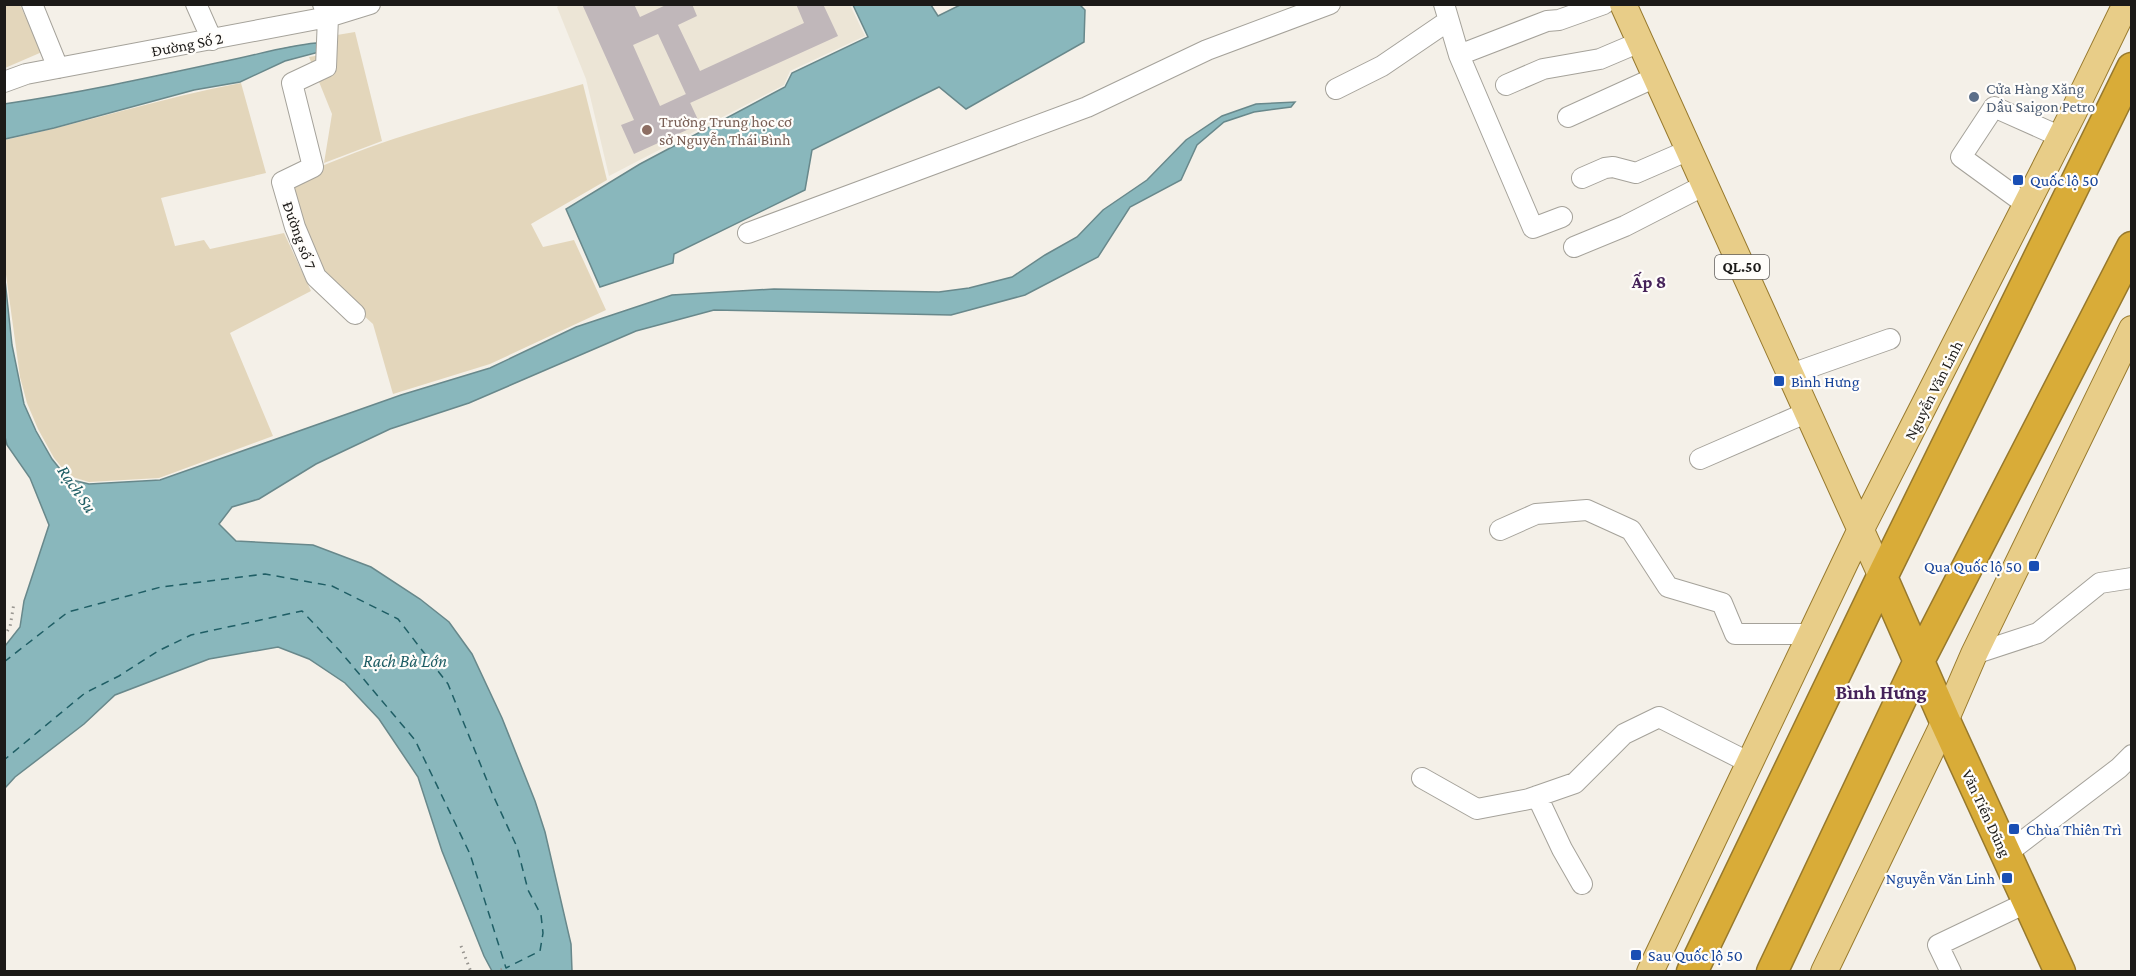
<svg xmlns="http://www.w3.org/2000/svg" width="2136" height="976" font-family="'Crimson Pro',serif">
<rect width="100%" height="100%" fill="#f4f0e8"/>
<path fill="#ece5d6" d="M561 4 850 5 865 36 790 71 784 85 609 176 586 79 557 7Z"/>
<path fill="#e3d6bb" d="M5 5H20L42 52 5 68Z
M355 32 382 141 324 163 332 114 309 57 321 55 325 37Z
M241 83 266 173 161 198 175 246 204 240 210 249 284 233 311 291 230 333 273 436 159 478 89 482 69 476 54 458 38 429 27 403 20 377 4 260 5 140C84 123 161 98 241 83Z
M583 84 607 180 531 224 543 247 574 240 606 310 490 364 393 394 373 324 319 275 286 183C379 136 484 113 583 84Z"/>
<path fill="#89b7bc" stroke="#68888b" stroke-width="1.5" d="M960 5H1080L1085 10 1084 42 966 109 939 87 812 150 805 190 674 254 673 263 600 287 566 209 640 164 785 87 792 73 868 37 853 5H931L938 16Z
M316 43 324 46 323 51 285 61 240 82 194 90 54 128 5 139 4 104C79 93 152 77 226 61 257 55 284 46 316 43Z
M1295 102 1291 107 1254 112 1224 122 1197 145 1181 180 1130 207 1098 257 1025 295 951 315 714 310 636 331 469 403 390 429 316 464 259 499 232 507 219 524 236 541 313 545 371 567 420 599 449 622 472 654 502 718 535 801 545 832 571 944 572 971H492L484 956 442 851 418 777 379 719 345 683 309 659 278 647 209 659 115 695 84 724 15 777 5 788V646L20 627 24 601 49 525 30 478 7 445 5 437V280L12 345 24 404 36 431 52 459 68 479 89 484 160 480 401 395 490 368 576 327 672 295 774 289 939 292 969 288 1012 277 1045 255 1077 237 1103 210 1147 180 1186 140 1222 116 1256 104Z"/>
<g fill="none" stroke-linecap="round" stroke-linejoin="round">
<path stroke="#1f5e65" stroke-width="1.5" stroke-dasharray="8 6" stroke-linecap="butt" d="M4 662 68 612 161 587 265 574 332 586 398 619 448 684 492 793 517 847 528 890 541 915 543 933 540 951 506 968 470 854 415 740 339 650 302 611 191 635 158 651 119 676 85 693 4 760"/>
</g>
<path fill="#c0b7ba" d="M582 4H634L640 17 668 4H692L697 16 678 25 700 71 804 23 796 4H823L838 36 690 103 658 34 633 45 660 106 686 94 700 124 634 154 621 125 634 120Z"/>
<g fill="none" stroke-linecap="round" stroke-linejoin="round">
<g stroke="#a5a29a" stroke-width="22">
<path id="minor" d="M32 4 58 68
M196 4 212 40
M323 4 328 17 326 67 292 83 313 167 282 182 295 227 316 277 355 314
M1444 4 1459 55 1533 228 1562 217
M1459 55 1547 21 1559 20 1604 4
M4 82 26 74 328 17 370 4
M1506 85 1543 69 1600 59 1640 42
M1336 89 1382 66 1448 21
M1568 117 1656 77
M1582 178 1605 168 1613 167 1636 173 1689 150
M2027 205 1961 157 1994 107 2061 137
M748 233 1087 107 1207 50 1330 4
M1574 247 1625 226 1705 185
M1791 374 1890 339
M1700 459 1808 412
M1500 530 1536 514 1587 510 1631 530 1668 587 1722 603 1735 634H1810
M1974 654 2038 633 2100 583 2132 578
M1422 778 1477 809 1529 799 1575 783 1624 734 1659 717 1750 763
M1537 796 1562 849 1582 884
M2006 854 2119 768 2132 755
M1951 972 1938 945 2028 902"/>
</g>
<g stroke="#97792d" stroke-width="28">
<path id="major" d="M1623 4 1882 577
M1650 972 1861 529 2073 113 2126 4
M1824 972 1945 721 1974 654 2132 329"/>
</g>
<g stroke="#97792d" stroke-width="33">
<path id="highway" d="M1882 577 1945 721 2060 972
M1692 972 1882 577 2132 68
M1772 972 1919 661 2132 247"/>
</g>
<path stroke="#97948f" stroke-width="3" stroke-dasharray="1.5 4.5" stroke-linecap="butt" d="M4 636 10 627 14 603
M461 946 471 972
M495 972 506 968"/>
<use href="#minor" stroke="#fff" stroke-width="20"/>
<use href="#major" stroke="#e8cd88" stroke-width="26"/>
<use href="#highway" stroke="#d9ac38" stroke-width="30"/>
</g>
<circle fill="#5c6f8a" stroke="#fffdfa" stroke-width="2" cx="1974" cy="97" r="6"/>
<circle fill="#8d6e63" stroke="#fffdfa" stroke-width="2" cx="647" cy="130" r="6"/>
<g fill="#1a4fb4" stroke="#fffdfa" stroke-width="2">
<rect x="2012" y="174" width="12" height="12" rx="3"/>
<rect x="1773" y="375" width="12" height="12" rx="3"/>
<rect x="2028" y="560" width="12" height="12" rx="3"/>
<rect x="2008" y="823" width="12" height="12" rx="3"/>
<rect x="2001" y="872" width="12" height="12" rx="3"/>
<rect x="1630" y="949" width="12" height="12" rx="3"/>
</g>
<g text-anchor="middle" stroke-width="4.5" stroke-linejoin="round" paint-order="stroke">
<rect fill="#fffdfa" stroke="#605e5c" stroke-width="1.5" x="1715" y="255" width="54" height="24" rx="4.5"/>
<g font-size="15" font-weight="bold" fill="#1c1a18">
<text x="1742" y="272">QL.50</text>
</g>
<g font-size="16" fill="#1c1a18" stroke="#fffdfa">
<text transform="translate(187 44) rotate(-11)" y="6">Đường Số 2</text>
<text transform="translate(300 235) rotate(70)" y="6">Đường số 7</text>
<text transform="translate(1933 390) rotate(-63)" y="6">Nguyễn Văn Linh</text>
<text transform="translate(1987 813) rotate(65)" y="6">Văn Tiến Dũng</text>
</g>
<g font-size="16" fill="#4e5e75" stroke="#fffdfa" text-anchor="start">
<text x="1986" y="94">Cửa Hàng Xăng<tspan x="1986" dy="18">Dầu Saigon Petro</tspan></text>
</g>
<g font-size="16" fill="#785e54" stroke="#fffdfa" text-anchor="start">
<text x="659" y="127">Trường Trung học cơ<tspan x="659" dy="18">sở Nguyễn Thái Bình</tspan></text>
</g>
<g font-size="16" fill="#164399" stroke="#fffdfa" text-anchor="start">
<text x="2030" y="186">Quốc lộ 50</text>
<text x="1791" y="387">Bình Hưng</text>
<text x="2022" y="572" text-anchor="end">Qua Quốc lộ 50</text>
<text x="2026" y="835">Chùa Thiên Trì</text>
<text x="1995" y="884" text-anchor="end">Nguyễn Văn Linh</text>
<text x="1648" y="961">Sau Quốc lộ 50</text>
</g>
<g font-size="18" font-weight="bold" fill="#452259" stroke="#fffdfa">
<text x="1649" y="288">Ấp 8</text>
</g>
<g font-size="18" font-style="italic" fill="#1f5e65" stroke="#fffdfa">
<text transform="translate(77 489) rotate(55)" y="6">Rạch Su</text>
<text x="405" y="667">Rạch Bà Lớn</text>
</g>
<g font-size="20" font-weight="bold" fill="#452259" stroke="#fffdfa">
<text x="1881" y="699">Bình Hưng</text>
</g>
</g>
<rect width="2136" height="976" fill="none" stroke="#1c1a18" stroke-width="12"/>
</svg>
